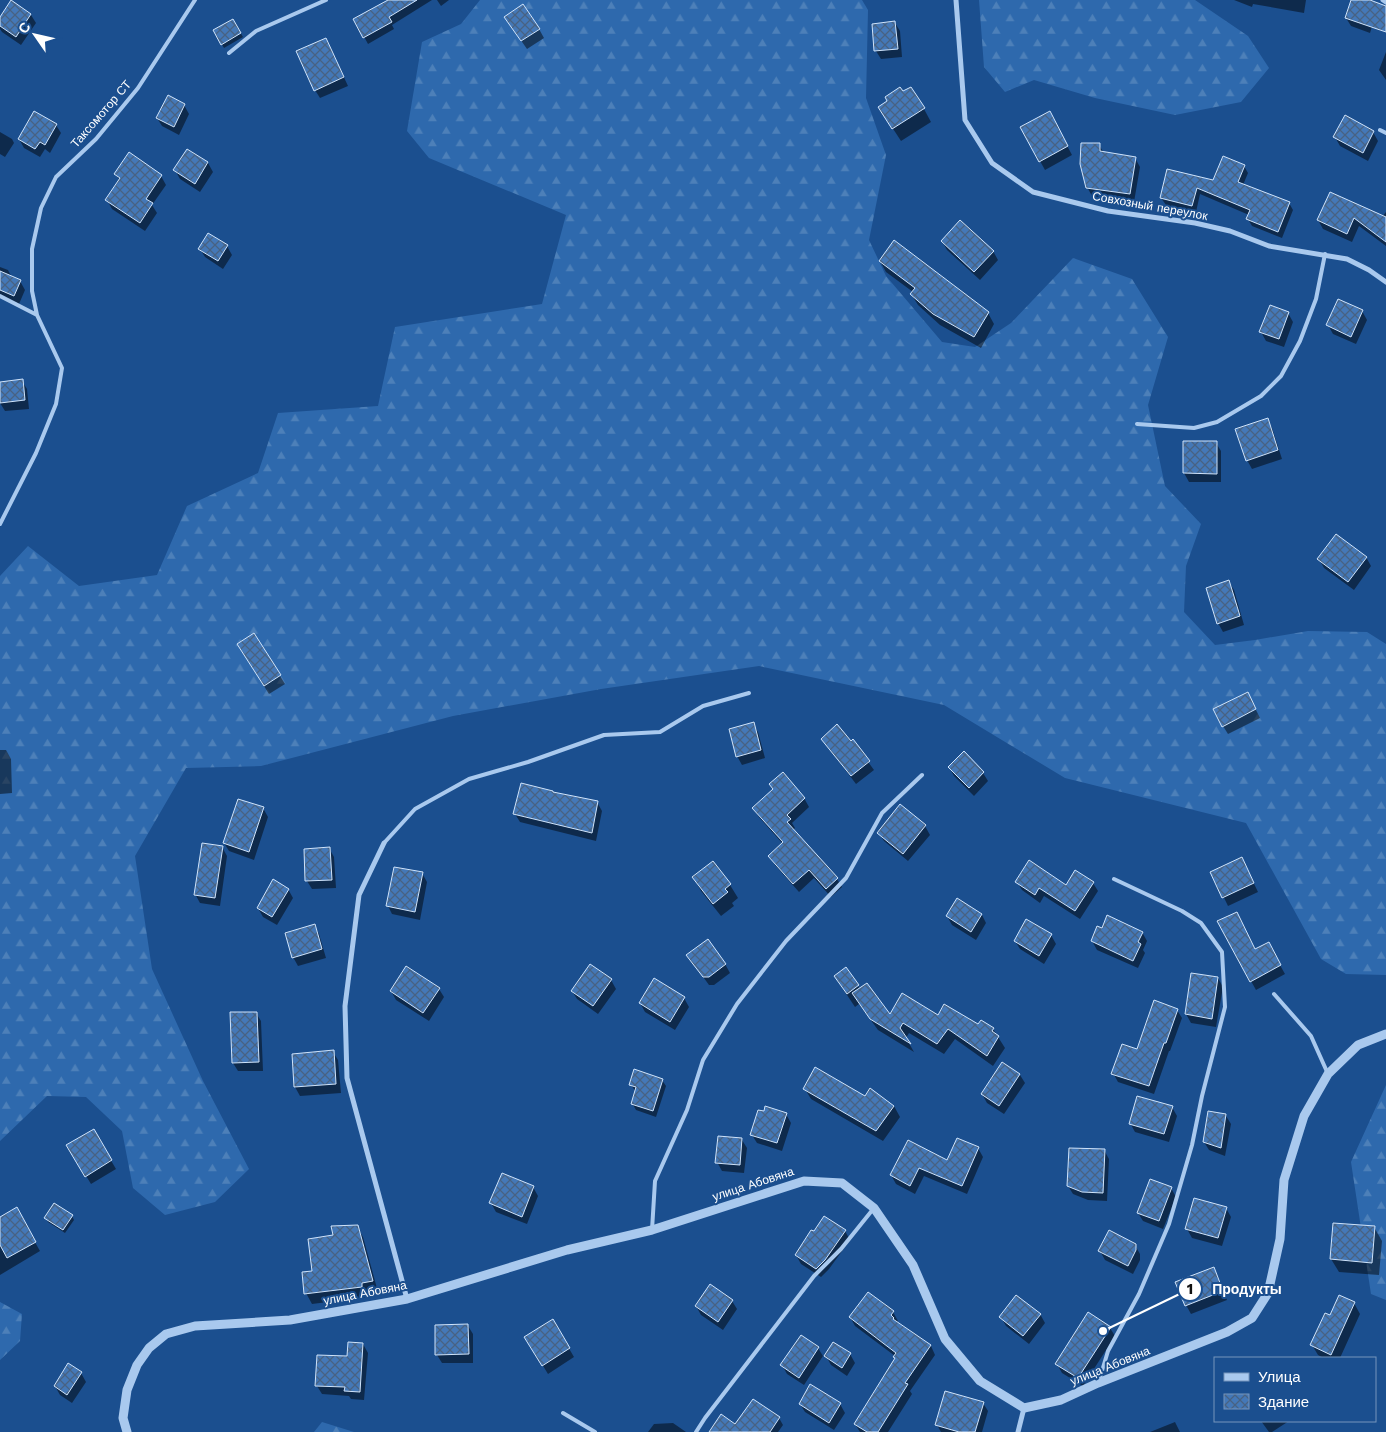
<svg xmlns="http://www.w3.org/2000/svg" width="1386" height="1432" font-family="'Work Sans',sans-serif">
<defs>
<pattern id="forest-firs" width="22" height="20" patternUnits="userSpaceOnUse" patternTransform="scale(1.25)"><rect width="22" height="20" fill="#2e69ad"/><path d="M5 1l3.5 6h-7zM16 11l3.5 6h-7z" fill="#4d80b9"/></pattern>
<pattern id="building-cross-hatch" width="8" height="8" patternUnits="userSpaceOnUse" patternTransform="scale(1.25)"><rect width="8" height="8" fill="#4478b7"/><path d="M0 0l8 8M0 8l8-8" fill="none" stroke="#486282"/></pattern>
</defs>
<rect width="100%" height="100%" fill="#1b4f8f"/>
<path fill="url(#forest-firs)" d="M480 0H862L868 10 866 98 886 155 869 240 886 276 942 342 975 347 1011 323 1073 258 1132 279 1168 337 1148 405 1165 486 1201 524 1186 566 1184 612 1215 645 1255 640 1308 631 1367 632 1386 644V975L1346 974 1321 959 1246 823 1065 778 944 705 759 666 601 689 453 716 261 766 186 768 135 856 152 969 203 1081 249 1169 215 1202 165 1215 133 1188 122 1131 86 1097 47 1096 0 1141V576L28 546 79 586 157 575 187 506 258 473 278 413 378 406 395 327 542 304 566 215 429 158 407 131 422 42 461 24Z
M979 0H1195L1248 36 1269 68 1241 102 1175 115 1095 98 1034 80 1005 92 984 67Z
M1386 1085V1300L1371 1294 1351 1162Z
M0 1302 22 1314 20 1341 0 1360Z
M322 1422 354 1432H314Z"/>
<path fill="#0007" d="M391 0H432L392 25 394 29 368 44 355 20Z
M437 0H449L441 6Z
M1234 0H1306L1304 13 1253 4 1252 7Z
M1352 0H1366L1377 11 1370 33 1351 26 1346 18Z
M11 2 31 15 36 23 21 45 2 32 0 29V19Z
M233 20 243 37 224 48 214 31Z
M895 23 900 31 902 57 881 59 876 51Z
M511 26 539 29 544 38 527 49Z
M326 39 348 86 320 98 315 90Z
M1386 52V80L1379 70Z
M168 97 184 105 189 114 179 135 162 126 157 118Z
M924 109 931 122 901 141 888 121Z
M1054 121 1072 155 1045 170 1040 161Z
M56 125 61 133 50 153 45 149 40 157 24 148 19 139Z
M0 132 12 139 14 143 5 157 0 154Z
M1373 132 1378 141 1368 161 1340 146 1335 137Z
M1099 145 1104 153 1135 158 1140 167 1134 202 1092 196 1087 187Z
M187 151 208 163 213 172 200 192 180 179 175 170Z
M130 154 161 176 166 185 152 205 157 213 145 231 112 209 107 200 120 181 116 174Z
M1244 166 1248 173 1243 185 1289 203 1293 210 1282 238 1252 226 1248 219 1249 215 1200 194 1196 212 1166 205 1161 198 1214 181Z
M1331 194 1382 217 1386 212V246L1359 226 1352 242 1323 229 1318 220Z
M209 234 227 246 232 255 223 269 205 257 200 249Z
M942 241 993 251 998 260 980 280 947 250Z
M880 261 988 313 994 324 981 348 940 325 918 305 911 294 913 292 886 272Z
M0 267 8 270 12 278 20 281 25 290 19 304 0 296Z
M1362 311 1367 320 1356 344 1333 334 1328 325Z
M1288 313 1293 322 1284 347 1266 341 1261 332Z
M22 381 27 389 29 409 5 411 0 403V383Z
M1267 419 1272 428 1282 459 1252 469 1247 460Z
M1216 443 1221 451V482H1189L1184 473Z
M1366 557 1371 566 1354 590 1324 568 1319 559Z
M1229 582 1234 590 1244 625 1223 632 1218 623Z
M243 653 280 676 285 684 269 694Z
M1252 702 1260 718 1228 734 1223 726Z
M753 724 758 732 765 758 742 765 737 756Z
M822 739 851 743 853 741 874 770 856 784Z
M0 750H6L11 759 12 793 0 794Z
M964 753 983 773 988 781 974 796 954 776 949 767Z
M774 790 804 798 809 807 792 823 795 828 793 830 837 879 842 887 831 897 814 878 799 892 775 865 770 856 783 844 759 817 754 809Z
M552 792 597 802 602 811 596 841 520 822 515 814Z
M900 806 925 826 930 835 908 861 884 841 879 833Z
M263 808 268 817 254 860 229 851 224 843Z
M222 847 227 856 220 906 200 903 195 894Z
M329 848 334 857 336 888 312 889 307 881Z
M1242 859 1258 892 1228 906 1212 873Z
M713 862 730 885 738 898 732 903 734 906 721 916 701 891 694 878Z
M422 873 427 882 420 920 392 914 388 906Z
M1017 882 1067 886 1093 883 1098 891 1080 919 1044 896 1040 903 1022 890Z
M288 889 293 898 277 925 263 917 258 908Z
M982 915 986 923 976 940 952 925 947 916Z
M315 926 319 934 326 958 298 966 293 957Z
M1142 932 1147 941 1143 950 1145 953 1138 968 1097 950 1092 941Z
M1051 935 1056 944 1044 964 1020 949 1015 941Z
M1268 944 1285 974 1256 990 1251 981 1255 951Z
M688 956 725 964 730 973 714 985H709Z
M1192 974 1218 978 1223 987 1216 1027 1191 1023 1186 1014Z
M835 977 858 986 860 989 890 1016 938 1017 993 1029 1005 1048 993 1066 955 1039 944 1054 909 1033 906 1038 914 1052 878 1030 859 1004 855 1007Z
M611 980 616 989 598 1014 577 999 572 991Z
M439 989 444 997 429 1021 396 1000 391 991Z
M684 998 689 1007 675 1030 645 1012 640 1003Z
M1177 1010 1182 1018 1170 1051H1169L1154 1094 1118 1082 1113 1073Z
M256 1013 261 1021 263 1071H238L233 1063Z
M333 1052 338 1060 341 1093 300 1096 295 1087 293 1055Z
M1020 1075 1025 1083 1004 1114 987 1103 982 1094Z
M662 1080 666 1086 656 1117 636 1110 632 1103 636 1092 631 1085Z
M805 1089 865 1098 894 1106 900 1117 883 1141 811 1099Z
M1172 1107 1177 1116 1169 1142 1135 1132 1130 1123Z
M786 1114 791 1123 782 1151 757 1143 752 1135Z
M1226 1116 1231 1124 1225 1156 1209 1150 1204 1142Z
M93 1130 116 1169 91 1184 68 1146Z
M742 1140 747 1148 744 1173 722 1171 717 1162Z
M909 1141 948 1162 978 1148 983 1157 967 1194 924 1176 915 1194 896 1184 891 1175Z
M1104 1150 1109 1159 1107 1201 1088 1200 1073 1194 1068 1186Z
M533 1187 538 1196 527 1224 496 1212 491 1203Z
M1171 1188 1176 1197 1163 1229 1143 1221 1138 1213Z
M1226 1208 1231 1217 1222 1246 1192 1238 1187 1229Z
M16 1209 40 1251 0 1275V1218Z
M72 1216 74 1220 65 1233 48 1222 46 1218Z
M357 1227 363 1237 378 1292 367 1294V1297L312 1304 306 1293 313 1272 334 1236Z
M1374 1227 1382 1241 1379 1275 1339 1272 1331 1259Z
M845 1231 850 1240 829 1269 821 1277 801 1264 796 1255Z
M1135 1245 1140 1254V1260L1133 1274 1105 1260 1100 1251Z
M1214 1269 1227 1300 1191 1314 1186 1305Z
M732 1301 737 1309 723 1330 701 1315 696 1306Z
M1354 1303 1360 1314 1340 1358H1324L1318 1355 1312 1345 1330 1317Z
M893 1312 898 1321 896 1323 931 1346 935 1355 910 1391 912 1394 888 1432H860L855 1424 896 1359 895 1356 855 1326 850 1317Z
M1040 1314 1045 1323 1029 1344 1006 1326 1001 1317Z
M553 1321 574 1357 548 1374 526 1338Z
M468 1326 473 1334V1363H442L437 1355Z
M1110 1328 1115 1336 1083 1386 1062 1373 1057 1364Z
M363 1344 368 1353 364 1400 351 1399 349 1396 322 1394 317 1386Z
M834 1344 850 1354 855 1363 847 1376 831 1365 826 1356Z
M818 1348 823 1356 804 1385 787 1374 782 1365Z
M81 1373 86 1382 72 1403 60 1395 55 1386Z
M983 1403 988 1411 982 1432H941L937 1425Z
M800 1404H840L845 1413 834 1430 805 1412Z
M779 1418 783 1425 778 1432H745Z
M1261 1421H1289L1272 1432H1269Z
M1175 1422 1180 1432H1150Z
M673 1423 686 1432H648L654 1424Z"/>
<path fill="url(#building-cross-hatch)" stroke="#cfe3fa" d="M11 0 31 14 16 37 0 26V17Z
M388 0H417L389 17 392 22 363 38 353 19Z
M1351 0H1370L1386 6V32L1345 18Z
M523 4 540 29 521 41 504 17Z
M233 19 241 33 221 45 213 30Z
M895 21 898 49 874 51 872 24Z
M326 38 344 77 314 91 296 51Z
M900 87 903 91 911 87 925 108 892 129 878 107 887 101 885 97Z
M168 95 185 104 174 127 156 118Z
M34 111 57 124 45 145 40 142 35 149 18 139Z
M1050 111 1068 146 1039 162 1020 127Z
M1345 115 1374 131 1363 153 1333 137Z
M1081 143H1100V151L1136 157 1130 194 1086 188 1080 164Z
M187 149 208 162 195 184 173 170Z
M129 152 162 175 146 199 153 203 140 223 105 200 120 178 114 174Z
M1223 156 1245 165 1238 182 1290 202 1278 232 1246 219 1250 210 1197 188 1192 206 1160 198 1167 169 1213 180Z
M1330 192 1386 217V242L1354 218 1347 234 1317 220Z
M960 220 994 251 974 272 941 241Z
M208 233 228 245 218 261 198 249Z
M894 240 989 312 974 337 933 314 910 294 915 288 879 261Z
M0 271 21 280 14 296 0 290Z
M1338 299 1363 310 1351 337 1326 325Z
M1270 305 1289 312 1279 339 1259 332Z
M23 379 25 400 0 403V382Z
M1268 418 1278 450 1246 461 1235 429Z
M1183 441H1217V474L1183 473Z
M1336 534 1367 557 1348 582 1317 559Z
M1229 580 1240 616 1217 624 1206 588Z
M254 633 281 675 264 686 237 644Z
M1248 692 1256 709 1222 727 1213 709Z
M754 722 761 750 736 757 729 729Z
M837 724 851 741 853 739 870 761 851 776 821 739Z
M964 751 984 772 969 788 948 767Z
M783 772 805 798 787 815 791 819 787 822 838 878 826 889 809 870 793 884 768 856 783 842 752 808 773 789 769 784Z
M521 783 553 791V792L598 801 592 833 513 814Z
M238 799 264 807 249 852 223 843Z
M900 804 926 825 903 854 877 833Z
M202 843 223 846 215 898 194 895Z
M330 847 332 880 305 881 304 849Z
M1242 857 1254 883 1222 898 1210 872Z
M1029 860 1066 885 1075 870 1094 882 1075 911 1039 888 1035 895 1015 882Z
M713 861 731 884 725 889 728 892 713 904 692 877Z
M394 867 423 872 415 912 386 906Z
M273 879 289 889 272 917 257 908Z
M957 898 982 914 971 932 946 916Z
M1237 912 1255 949 1269 942 1281 965 1250 982 1217 921Z
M1107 915 1143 932 1138 942 1141 944 1133 961 1091 941 1097 926 1102 928Z
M1026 919 1052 934 1039 956 1014 941Z
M315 924 322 949 292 958 285 933Z
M708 939 726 964 709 977H703L686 955Z
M590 964 612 979 593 1006 571 991Z
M406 966 440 988 423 1013 390 991Z
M846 967 859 985 847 994 834 976Z
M1191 973 1218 977 1212 1019 1185 1014Z
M654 978 685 997 670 1022 639 1003Z
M867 983 890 1014 902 993 938 1015 944 1004 978 1024 981 1020 994 1028 992 1031 999 1036 987 1056 948 1029 937 1044 903 1023 900 1028 911 1044 870 1019 852 993Z
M1154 1000 1178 1009 1166 1043H1164L1149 1086 1111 1074 1122 1044 1137 1049Z
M230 1012H257L259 1062 232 1063Z
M334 1050 336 1084 294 1087 292 1054Z
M1002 1062 1020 1074 999 1106 981 1094Z
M815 1067 865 1096 870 1088 894 1106 876 1131 803 1089Z
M634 1069 663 1079 653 1111 631 1104 636 1087 629 1085Z
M1137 1096 1173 1106 1164 1134 1129 1124Z
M765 1106 787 1113 777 1143 750 1135 758 1110 764 1111Z
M1208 1111 1226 1114 1221 1148 1203 1142Z
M94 1129 112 1160 85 1177 66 1145Z
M718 1136 742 1138 740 1165 715 1163Z
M957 1138 979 1147 962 1186 919 1168 910 1186 890 1175 908 1140 947 1160Z
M1069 1148 1105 1149 1103 1193 1082 1192 1067 1186Z
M502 1173 534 1186 522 1217 489 1203Z
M1150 1179 1172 1187 1159 1221 1137 1213Z
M1194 1198 1227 1207 1218 1238 1185 1229Z
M54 1203 73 1215 63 1230 44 1218Z
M17 1207 36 1242 7 1258 0 1245V1217Z
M824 1216 846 1230 825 1260 816 1269 795 1255 811 1230 814 1231Z
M1333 1223 1375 1226 1372 1263 1330 1259Z
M358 1225 373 1281 362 1283V1287L304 1294 302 1272 312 1271 308 1239 333 1235 331 1226Z
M1109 1230 1136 1244V1250L1128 1266 1098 1251Z
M1214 1267 1223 1291 1185 1306 1175 1282Z
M710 1284 733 1300 718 1322 695 1306Z
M868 1292 894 1311 891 1315 894 1318 893 1319 931 1345 905 1383 908 1384 878 1432H867L854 1424 895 1358 893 1357 896 1353 849 1317Z
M1016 1295 1041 1314 1023 1336 999 1317Z
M1339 1295 1355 1302 1331 1355 1310 1345 1325 1313 1330 1315Z
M1088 1312 1111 1327 1078 1378 1055 1364Z
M553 1319 570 1348 542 1366 524 1337Z
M468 1324 469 1354 435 1355V1325Z
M801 1335 819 1347 799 1378 780 1365Z
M348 1342 363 1343 360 1392 344 1391 345 1387 315 1386 317 1355 347 1356Z
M833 1342 851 1353 842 1368 824 1356Z
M68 1363 82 1372 67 1395 54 1386Z
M810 1384 841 1403 829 1423 799 1404Z
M945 1391 984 1402 975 1432H959L935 1425Z
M753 1399 780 1417 770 1432H709L721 1414 735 1424Z"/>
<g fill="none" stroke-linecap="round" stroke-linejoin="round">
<path stroke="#a9c9ee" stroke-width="4" d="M229 53 256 31 326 0
M1380 130 1386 133
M0 296 37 315
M1137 424 1194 428 1217 422 1261 396 1281 376 1300 341 1316 299 1325 254
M0 524 36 453 56 404 62 368 37 315 32 291V249L41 208 56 177 96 139 138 88 195 0
M384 843 415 809 469 779 528 762 604 735 660 732 703 706 749 693
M1274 994 1311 1036 1328 1074
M652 1230 655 1181 687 1110 703 1060 737 1004 786 941 846 878 882 813 922 775
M1099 1381 1108 1351 1139 1294 1169 1224 1192 1145 1202 1096 1225 1007 1222 952 1201 923 1182 911 1114 879
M563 1413 595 1432
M696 1432 705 1418 814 1276 841 1249 874 1208"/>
<path stroke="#a9c9ee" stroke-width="5" d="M956 0 965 120 992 163 1033 192 1108 211 1195 223 1230 231 1269 246 1347 259 1369 270 1386 282
M1383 0 1386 2
M384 843 359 895 345 1006 347 1078 407 1299
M1018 1432 1024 1408"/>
<path stroke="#a9c9ee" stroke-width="9" d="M127 1432 123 1418 127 1390 137 1365 149 1348 166 1334 195 1326 290 1320 407 1299 567 1250 652 1230 804 1181 842 1183 874 1208 913 1265 945 1339 980 1381 1024 1408 1061 1400 1098 1383 1227 1332 1252 1318 1268 1293 1280 1239 1284 1180 1304 1116 1328 1074 1358 1045 1386 1034"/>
</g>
<g text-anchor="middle" stroke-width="4" stroke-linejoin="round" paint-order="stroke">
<g font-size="12" fill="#fff" stroke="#1b4f8f">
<text transform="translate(101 114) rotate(-49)" y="4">Таксомотор СТ</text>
<text transform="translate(1150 206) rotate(10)" y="4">Совхозный переулок</text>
<text transform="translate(753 1184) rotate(-18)" y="4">улица Абовяна</text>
<text transform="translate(365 1293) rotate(-11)" y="4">улица Абовяна</text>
<text transform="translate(1110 1366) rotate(-22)" y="4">улица Абовяна</text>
</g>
</g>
<path fill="none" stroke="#fff" stroke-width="2" d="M1103 1331L1190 1289"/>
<g fill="#fff" stroke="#1b4f8f" stroke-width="2">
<circle cx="1103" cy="1331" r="5"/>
<circle cx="1190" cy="1289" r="12"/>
</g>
<g font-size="15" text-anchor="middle" font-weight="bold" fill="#111">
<text x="1190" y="1294">1</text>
</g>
<g font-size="14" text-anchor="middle" font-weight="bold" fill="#fff" stroke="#1b4f8f" stroke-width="4" stroke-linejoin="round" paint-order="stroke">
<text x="1247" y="1294">Продукты</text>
</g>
<rect x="1214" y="1357" width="162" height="65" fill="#1b4f8f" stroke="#7695bc"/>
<rect x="1224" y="1373" width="25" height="8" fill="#a9c9ee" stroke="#7695bc"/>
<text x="1258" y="1382" font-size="15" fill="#ffffff">Улица</text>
<rect x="1224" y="1394" width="25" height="15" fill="url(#building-cross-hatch)" stroke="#7695bc"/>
<text x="1258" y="1407" font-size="15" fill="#ffffff">Здание</text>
<g transform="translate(35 35) rotate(304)" stroke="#1b4f8f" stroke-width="4" paint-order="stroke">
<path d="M0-4L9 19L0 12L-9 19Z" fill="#ffffff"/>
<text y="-8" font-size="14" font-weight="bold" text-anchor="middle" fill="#ffffff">С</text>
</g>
</svg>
